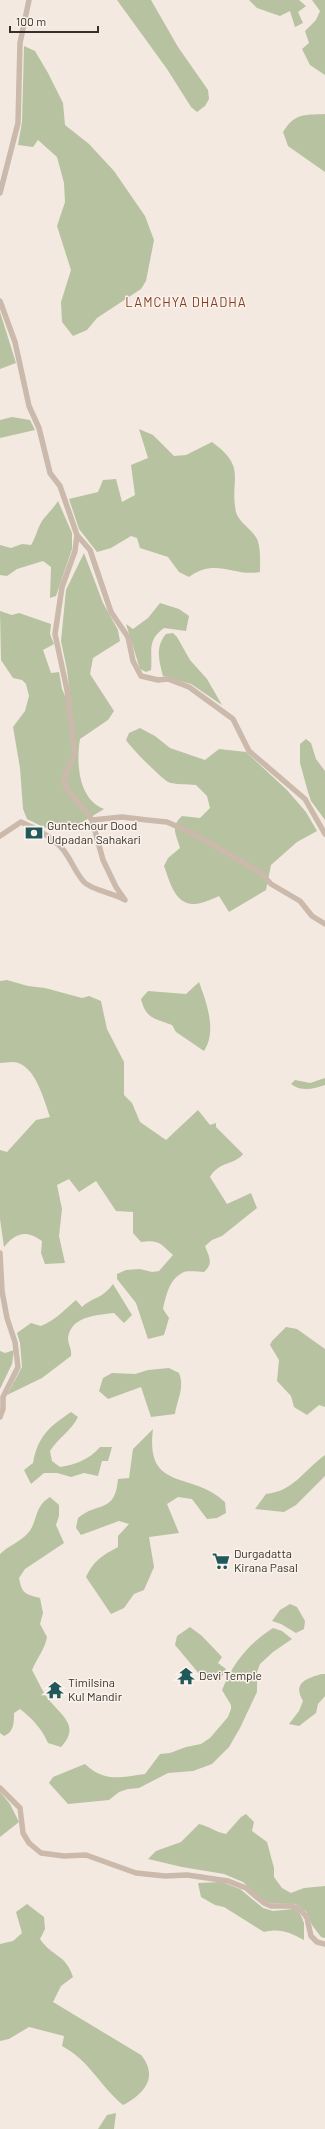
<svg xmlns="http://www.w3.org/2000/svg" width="325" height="2129" font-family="Barlow,sans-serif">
<rect width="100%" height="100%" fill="#f3e9e0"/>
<path fill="#b7c2a0" d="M117 0H151L178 47 208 90 209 99 205 106 197 112 191 107 167 69Z
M249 0H299L306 6 298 12 303 23 295 27 290 11 280 16 257 8Z
M312 0H325V75L310 65 302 49 309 43 305 31 316 20 320 11Z
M24 46 35 51 48 73 63 103 65 125 89 144 114 171 145 216 154 240 146 281 141 289 97 318 87 330 73 336 62 322 61 302 71 270 57 226 65 202 64 183 57 157 38 140 33 147 18 145 22 122Z
M325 114V172L288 146 283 132C295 113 304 115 325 114Z
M0 312 16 363 0 369Z
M12 417 30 420 35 430 0 438V420Z
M139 429 153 435 174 456 186 455 212 442C248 468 229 479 236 512 239 523 252 529 257 539 261 548 260 562 260 572 234 577 215 557 189 577L179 572 168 557 140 548 137 538 131 536 111 548 97 552 79 529 69 499 98 492 103 480 116 479 122 502 135 495 131 465 148 458Z
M58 501 72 533V549L56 596 50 598 51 567 43 561 17 569 7 576 0 575V545L11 548 22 544 31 545C36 537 38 527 42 521 47 514 53 509 58 501Z
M84 553 103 603 118 630 120 641 93 658 90 674 114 711 108 720 80 739C76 762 78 799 104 809 89 818 68 834 49 829 42 827 34 822 27 819L23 809 20 768 13 727 25 711 29 696 26 684 22 680 13 678 1 660 0 611 12 615 19 613 51 624 50 634 54 644 43 650 51 673 59 672 62 689 72 712 67 670 61 641 66 590Z
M160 603 179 609 189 616 186 631 164 628C146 641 153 651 151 670L146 672 140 669 126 624 133 629 148 618Z
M173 633 177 637 190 660 207 679 222 705 191 684 163 676C159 661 155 647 166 634Z
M140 728 155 736 170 748 205 760 219 749 246 752 287 790 306 812 317 831 297 842 271 865 266 890 229 912 219 896C212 899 200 905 192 904 174 903 169 879 164 866L168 858 180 848C176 834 170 827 182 816L200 818 210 808 207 796 196 785C188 784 175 785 168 782 160 777 131 748 126 740L129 733Z
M306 739 311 743 316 759 325 771V820L311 801 308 792 300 763V744Z
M7 980 28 986 45 988 82 998 89 996 101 1001 107 1029 124 1062V1095L132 1103 140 1122 166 1140 198 1110 210 1125 216 1123V1127L243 1154C235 1165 219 1161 210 1177L227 1204 251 1193 257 1208 222 1236 212 1240 205 1246C209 1257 214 1263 204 1272 198 1272 187 1270 182 1273 169 1280 166 1296 163 1309L169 1318 164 1335 148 1339 136 1303 117 1279V1274L126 1270 140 1269 152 1272 159 1271 173 1255C161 1244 159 1239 141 1242L133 1233V1212L116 1211 96 1181 79 1192 69 1179 57 1185 62 1209 59 1236 65 1263 45 1264 41 1253 42 1241C26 1229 15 1233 4 1247L0 1219V1150L7 1152 36 1120 50 1117C44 1100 35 1063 13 1062 9 1062 4 1063 0 1063V981Z
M199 982C207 1004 217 1031 204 1051L176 1032 172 1025C154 1018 146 1019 141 999L148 991 186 994Z
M325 1078V1085C314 1089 301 1092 291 1084L295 1080 310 1083Z
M113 1284 132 1315 124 1323 114 1313C97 1315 71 1316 68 1338 68 1344 72 1349 71 1356L42 1378 7 1395 22 1367 20 1343 17 1333 31 1323 41 1326C56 1320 64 1310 76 1300L82 1307C94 1296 101 1300 113 1284Z
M286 1327 297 1329 325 1349V1407L319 1405 307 1415 294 1407 291 1396 277 1381 279 1360 270 1345 272 1341Z
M14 1350 12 1364 0 1389V1351L5 1353Z
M169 1368 179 1373C185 1388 177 1399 175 1414L151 1417 141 1387 108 1399 99 1391 103 1378 112 1373 135 1374 148 1370Z
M71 1412 78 1417C71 1431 58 1438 50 1451L52 1461 60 1467C75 1465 90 1459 100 1447H112L108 1461H102L98 1476 84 1473 71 1477 57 1473H44L31 1484 24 1470 33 1463C38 1436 49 1427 71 1412Z
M153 1429C145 1493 192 1470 225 1502L226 1513 217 1518 207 1519 192 1499 178 1497 167 1504 179 1533 149 1537 154 1567 144 1590 134 1594 124 1608 111 1614 86 1577C93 1561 103 1555 118 1547V1536L129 1524 119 1521 81 1535 76 1528 78 1518C98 1501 115 1514 118 1479L129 1478 133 1449Z
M325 1455V1476L296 1505 284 1512 255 1509 266 1494C294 1491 303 1471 325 1455Z
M50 1497 59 1505V1516L56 1525 64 1543 25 1569 19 1578C22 1594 25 1594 40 1598L43 1613 40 1624 47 1637C45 1649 37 1658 32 1670 37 1679 42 1691 49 1700 61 1715 81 1726 61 1747L48 1743C42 1729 32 1718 20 1709L14 1713C14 1723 14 1732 4 1736L0 1733V1554C8 1546 20 1542 28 1533 38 1522 34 1506 50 1497Z
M290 1604 297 1607 305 1621 304 1629 296 1633 281 1624 272 1621 280 1610Z
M190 1627 202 1636 222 1657 218 1663 226 1669 219 1682 216 1679 213 1680 201 1676 175 1645 177 1636Z
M273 1628 282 1631 292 1639 273 1652 260 1664 257 1672V1692L240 1728 229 1747 212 1764 193 1771 168 1773 139 1788 128 1789 119 1792 109 1800 68 1804 49 1783 53 1777 85 1764C105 1783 121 1777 145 1774L160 1754 170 1753 186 1747 201 1744 210 1738 228 1717 231 1709V1705L222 1690C233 1663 248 1644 273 1628Z
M322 1674H325V1696L318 1704 316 1713 299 1726 289 1724 299 1711 303 1701C292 1683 307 1678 322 1674Z
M0 1792 10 1804 19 1822 0 1837Z
M246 1814 254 1822 252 1831 267 1842 274 1868V1877L282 1888 291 1893 304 1888 325 1886V1938L321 1937 312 1925 306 1911 295 1904 271 1903 262 1900 243 1882 224 1874 182 1867 148 1859 156 1851 181 1842 199 1824C209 1826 215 1832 226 1834L241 1817Z
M222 1882 240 1889 263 1908 273 1911 293 1909 300 1913 304 1923V1940C289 1932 280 1928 264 1932L224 1907 215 1905 201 1897 198 1883Z
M27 1904 44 1917 45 1929 40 1939C52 1957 66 1954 73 1977L61 1986 53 2002 141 2055C159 2077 144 2094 123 2105 99 2085 90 2061 62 2046L64 2036 29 2027 9 2039 0 2041V1944L13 1941 22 1933 16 1912Z
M116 2113 114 2129H98L107 2115Z"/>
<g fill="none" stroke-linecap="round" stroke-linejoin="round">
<path stroke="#cbb9ab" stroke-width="5.5" d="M0 193 18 123 20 43 29 0
M0 301 15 342 29 406 39 428 50 473 60 486 77 535 75 551 62 587 55 634 67 690 75 754 65 775V786L92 820 103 860 116 887 125 900C114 893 91 890 84 882 74 871 70 856 60 846 49 835 35 828 21 822L0 836
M77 535 90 550 111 612 128 637 133 661 141 676 158 680 168 679 189 687 233 719 249 751 305 799 325 834
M92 820 122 817 147 820 167 822 192 833 260 872 271 884 300 901 312 916 325 924
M0 1253 2 1291 7 1318 15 1342 18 1367 3 1397V1409L0 1417
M0 1788 20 1808 23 1833 29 1843 41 1853 64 1856 86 1855 136 1873 165 1876 187 1875 228 1881 246 1888 264 1903 271 1906H292L302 1911 307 1918 311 1936 317 1942 325 1944"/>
</g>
<defs>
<g id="bank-bare" transform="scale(1.38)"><path d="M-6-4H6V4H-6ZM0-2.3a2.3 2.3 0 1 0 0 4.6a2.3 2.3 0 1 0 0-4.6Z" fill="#21585a" stroke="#faf3ec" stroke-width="2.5" paint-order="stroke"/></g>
<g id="supermarket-bare" transform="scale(1.38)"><path d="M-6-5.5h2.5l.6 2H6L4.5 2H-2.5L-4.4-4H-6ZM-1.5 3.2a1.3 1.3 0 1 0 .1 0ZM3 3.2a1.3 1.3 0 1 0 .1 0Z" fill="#21585a" stroke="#faf3ec" stroke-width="2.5" paint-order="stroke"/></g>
<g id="temple-bare" transform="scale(1.38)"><path d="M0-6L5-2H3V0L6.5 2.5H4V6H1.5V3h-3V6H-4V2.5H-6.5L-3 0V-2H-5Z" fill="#21585a" stroke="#faf3ec" stroke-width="2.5" paint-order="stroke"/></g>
</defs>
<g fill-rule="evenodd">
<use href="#bank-bare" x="34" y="833"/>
<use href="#supermarket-bare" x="221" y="1561"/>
<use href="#temple-bare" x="186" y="1676"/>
<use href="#temple-bare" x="55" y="1690"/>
</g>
<g text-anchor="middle" stroke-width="3" stroke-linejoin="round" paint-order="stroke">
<g font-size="12" fill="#392f2a" stroke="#faf3ec" text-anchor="start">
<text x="47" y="830">Guntechour Dood<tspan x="47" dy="14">Udpadan Sahakari</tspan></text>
<text x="234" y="1558">Durgadatta<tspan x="234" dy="14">Kirana Pasal</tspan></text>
<text x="199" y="1680">Devi Temple</text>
<text x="68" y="1687">Timilsina<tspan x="68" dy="14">Kul Mandir</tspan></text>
</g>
<g font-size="13" letter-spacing="1" fill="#863a25" stroke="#faf3ec">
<text x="186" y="307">LAMCHYA DHADHA</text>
</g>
</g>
<path d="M10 26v6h88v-6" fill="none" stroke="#392f2a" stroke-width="2"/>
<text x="16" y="26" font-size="12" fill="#392f2a" stroke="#faf3ec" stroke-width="3" paint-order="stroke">100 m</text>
</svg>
